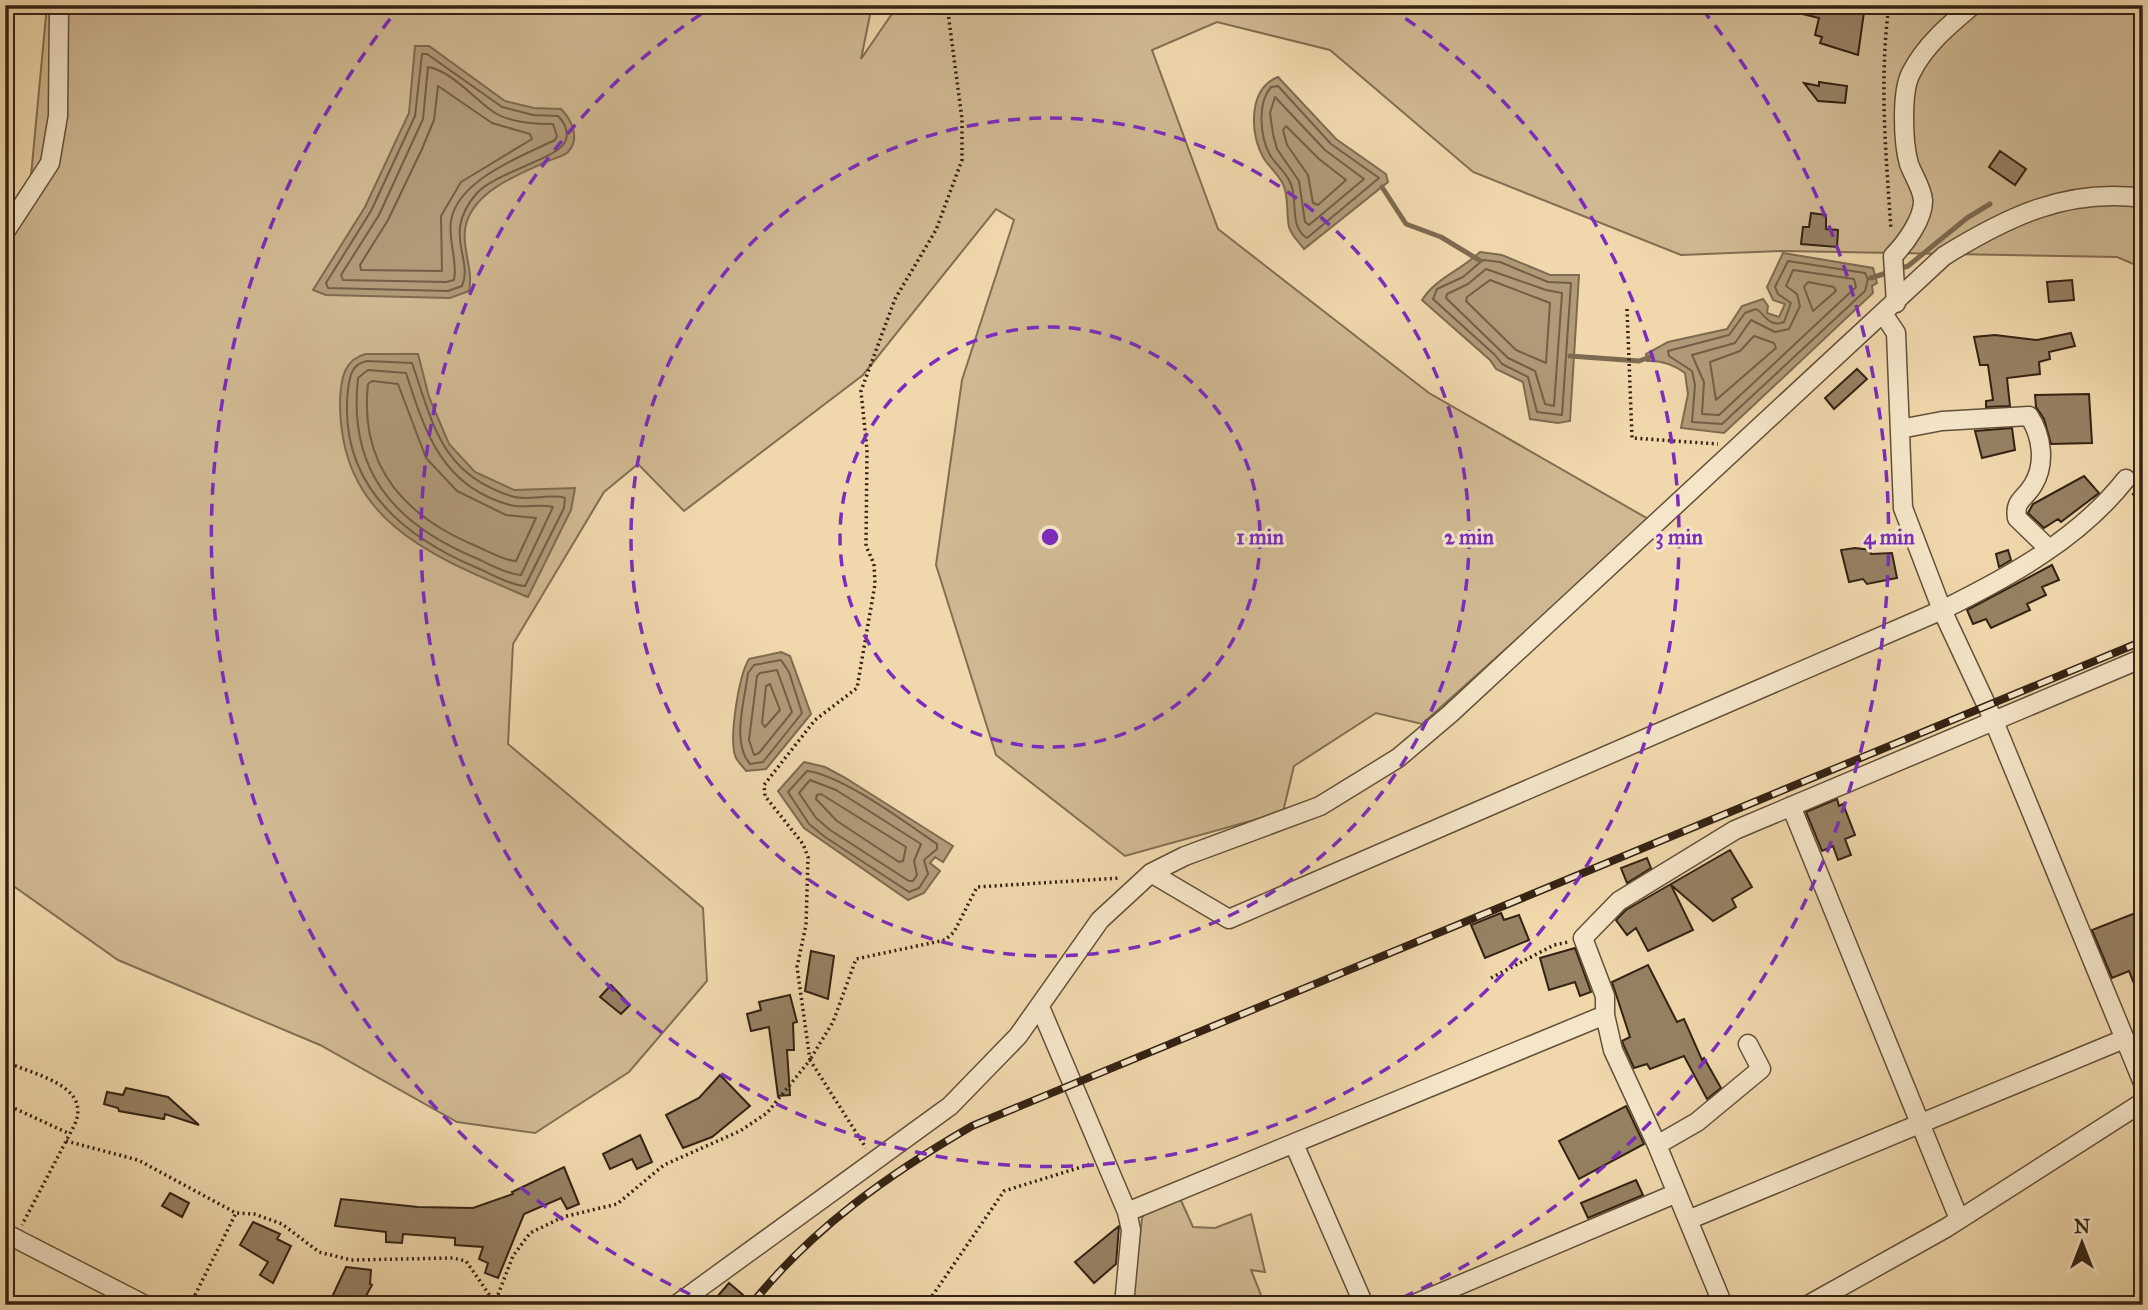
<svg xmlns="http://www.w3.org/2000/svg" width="2148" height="1310" font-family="'IM FELL Great Primer',serif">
<rect width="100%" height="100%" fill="#f0d8ac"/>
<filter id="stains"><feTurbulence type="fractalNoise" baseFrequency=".00286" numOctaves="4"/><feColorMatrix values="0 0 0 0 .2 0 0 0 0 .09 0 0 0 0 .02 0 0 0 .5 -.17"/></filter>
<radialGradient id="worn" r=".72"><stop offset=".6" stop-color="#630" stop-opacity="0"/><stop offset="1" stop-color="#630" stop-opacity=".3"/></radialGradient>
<path fill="#d0b992" stroke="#826e52" stroke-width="2" d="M47 5H872L861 59 898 5H2143V268L2117 257 1783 251 1681 255 1473 172 1330 50 1217 22 1152 50 1218 229 1429 393 1650 520 1422 724 1376 713 1294 766 1283 812 1125 856 996 755 936 565 962 380 1014 220 996 209 863 375 684 511 638 464 604 492 513 644 508 744 703 908 707 981 629 1072 535 1133 457 1122 320 1045 118 960 5 880V214L31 176Z
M1179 1196 1193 1227 1215 1228 1251 1214 1265 1272 1251 1270 1265 1305H1132L1142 1218 1146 1212Z"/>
<path fill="#b09a78" stroke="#7e6a50" stroke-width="2" d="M415 46H429L505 101 534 108 561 109C571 119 581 138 568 152 564 156 553 159 548 161 520 174 478 189 467 221 459 243 474 268 469 291L450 298 326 295 313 290 365 207 409 113Z
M1278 77 1336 139 1386 174 1388 182 1304 249C1299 242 1291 235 1289 227 1286 213 1289 196 1283 184 1278 174 1269 167 1263 157 1250 132 1248 89 1278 77Z
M1480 252 1502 255 1550 275H1579L1570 421 1558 423 1530 419 1523 382 1496 369 1490 360 1422 300C1436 278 1460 271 1480 252Z
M1783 253 1873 268 1877 283 1872 286 1873 293 1724 433 1681 428 1688 394 1685 373C1673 364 1662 360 1647 361L1646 354 1668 342 1727 329 1742 306 1763 299 1768 306 1767 313 1779 317 1785 304 1773 300 1767 287Z
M366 354H418L429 397 449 444 475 472 514 490 575 488 571 510 528 597C431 556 339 522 340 400 341 379 344 359 366 354Z
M781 652 790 656 811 714 766 769 746 771C743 767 739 763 736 758 728 740 739 675 749 659Z
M804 762 825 767 844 777 953 846 943 862 935 857 930 863 940 871 924 893 908 900 804 828 778 791Z"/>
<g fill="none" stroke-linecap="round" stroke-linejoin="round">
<path stroke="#725e46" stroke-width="2" d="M422 54H427L502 107 533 115 558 116C565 123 571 135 563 145 551 160 494 174 477 193 441 234 474 258 462 286L448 291 328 288 326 283 371 211 415 116Z
M428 67C452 71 475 100 495 113 511 123 535 124 553 124L557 136 555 140C522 156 457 180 451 221 448 240 458 263 454 280L446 282 343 280 341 275 379 215 423 119Z
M438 86 492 123 530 134 532 139 461 182 441 216 442 271 361 270 360 265 388 220 422 149 434 120Z
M1278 86 1331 144 1379 178 1307 238C1288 226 1299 200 1290 182 1286 172 1276 165 1270 155 1260 137 1257 103 1271 87Z
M1275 97 1325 150 1364 179 1309 225 1305 222 1299 181 1277 149 1273 134 1270 113Z
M1286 126 1319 159 1346 180 1318 205 1313 203 1308 175 1287 145 1283 130Z
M1483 260 1500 262 1548 282 1571 283 1562 415 1537 412 1528 377 1502 364 1495 355 1433 299 1437 289 1463 277Z
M1788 261 1865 273 1868 279 1865 291 1722 424 1692 422 1695 385 1692 371 1669 356 1668 351 1729 335 1745 313 1756 309C1765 314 1769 328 1784 322L1791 303 1778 294 1775 287Z
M1486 269 1546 290 1562 293 1554 406 1545 404 1535 371 1508 358 1446 298 1447 294 1468 284Z
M1793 270 1854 279 1856 287 1719 415 1702 414 1704 382 1692 355 1735 343 1751 320 1775 332 1789 329 1800 306 1797 294 1786 286Z
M1490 280 1550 303 1546 363 1516 350 1466 301 1467 297Z
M1808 282 1834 287 1836 291 1813 311 1804 287Z
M1754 336 1774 343 1776 348 1716 400 1710 362 1740 351Z
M367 361 412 363C433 424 441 474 511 496 528 502 548 493 565 498L564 508 525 586C509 585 490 573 475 567 398 534 338 480 348 389 350 375 352 364 367 361Z
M368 370 406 373C425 432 442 487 510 505 524 509 539 503 553 507L521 575C505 574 486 562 471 556 391 521 348 468 358 378Z
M372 381 398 384 426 458 457 491 506 515 536 518 516 561C504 561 488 551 476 546 404 516 359 466 368 384Z
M781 660 789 672 802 713 763 762 750 764C731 743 745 699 748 673L754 665Z
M777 670 792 712 759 753 754 755 749 740 757 676 760 673Z
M770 684 780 710 765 727 762 723 766 686Z
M807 771C842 775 906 823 937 844V849L924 860 928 874 919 888 909 892 825 837 809 824 788 792Z
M810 780 836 790 921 844 914 861 917 875 913 881H909L830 830 816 818 799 793Z
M821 794 906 847 903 861 899 862 837 821 816 799 817 795Z"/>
<path stroke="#7e6a50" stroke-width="5" d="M1382 187 1406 224 1441 237 1479 260
M1871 278 1908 266 1967 218 1990 204
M1570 356 1639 361 1650 357"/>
</g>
<path fill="#968163" stroke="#342213" stroke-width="2" d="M1791 5H1865L1858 55 1820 43 1822 37 1815 35 1819 18 1790 11Z
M1819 82 1847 86 1845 103 1818 101 1804 83 1819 86Z
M2000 151 2026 169 2015 185 1989 167Z
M1811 213 1826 215V229L1838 230 1837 247 1801 244 1803 227H1809Z
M2072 280 2074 300 2049 302 2047 282Z
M2071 333 2075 346 2049 352 2050 359 2039 362 2040 374 2007 378 2010 406 1986 407V401L1993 400 1988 365H1980L1974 337 1995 335 2037 340Z
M1857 369 1867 379 1834 409 1825 398Z
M2089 394 2092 443 2051 444 2044 419 2036 407 2035 395Z
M2012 428 2015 450 1982 458 1975 431Z
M2084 476 2099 493 2061 522 2058 519 2044 528 2028 513 2033 504Z
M1855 548 1870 550 1871 554 1892 553 1897 578 1867 584 1863 579 1849 582 1841 550Z
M2008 550 2011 560 1999 567 1996 554Z
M2052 565 2059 580 2042 587 2046 595 2027 604 2030 610 1991 628 1986 619 1973 624 1967 610Z
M1837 799 1839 806 1843 804 1855 835 1845 839 1851 855 1838 860 1833 846 1822 851 1806 812Z
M1730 850 1752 887 1732 899 1736 907 1713 921 1671 885 1693 930 1648 951 1636 928 1627 935 1616 920 1626 910Z
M1647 858 1651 868 1627 883 1621 868Z
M2143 910V1003L2142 1004 2129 971 2112 978 2092 930Z
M1501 913 1504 920 1519 915 1529 940 1485 958 1471 925Z
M1575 948 1591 992 1580 996 1575 982 1549 990 1540 958Z
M811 951 834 956 828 999 805 991Z
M1648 965 1677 1022 1684 1019 1702 1060 1704 1058 1721 1088 1707 1099 1684 1056 1650 1069 1647 1064 1634 1068 1624 1046 1622 1041 1630 1037 1612 982Z
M611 985 630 1005 621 1014 600 997Z
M790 995 797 1022 793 1023 794 1050H787L790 1095 778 1096 769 1027 751 1031 747 1014 761 1010 759 1002Z
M720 1075 750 1106 712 1137 683 1148 666 1115 699 1098Z
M126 1088 168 1097 199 1125 165 1114 164 1119 119 1111 118 1108 104 1104 107 1092 123 1095Z
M1626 1106 1644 1144 1579 1179 1559 1141Z
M640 1135 652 1162 637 1169 632 1159 610 1169 603 1154Z
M564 1167 579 1204 567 1209 561 1198 524 1214 498 1278 485 1273 488 1263 479 1259 483 1247 455 1245V1238L403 1234 402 1243 386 1242V1232L335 1226 341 1199 418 1207 473 1208 513 1194 512 1192Z
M1636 1180 1643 1195 1588 1218 1581 1203Z
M170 1193 189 1203 182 1217 162 1206Z
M253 1222 280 1234 277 1239 291 1246 273 1283 260 1275 268 1262 240 1245Z
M1119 1226 1116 1264 1094 1283 1075 1262Z
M346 1267 371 1270 370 1284 372 1285 361 1305H348L333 1295Z
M729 1283 743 1295 735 1305H710Z"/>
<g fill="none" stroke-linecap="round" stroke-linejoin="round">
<g stroke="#635039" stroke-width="21">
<path id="minor" d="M5 232 50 163 58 116 59 5
M1896 303 1893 256C1905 244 1924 218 1923 200 1922 188 1913 175 1909 164 1903 143 1901 92 1911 73 1925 45 1949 25 1973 5
M1884 315 1896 333 1903 508 1942 610 1993 719 2143 1083
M1900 429 1942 421 2029 416C2042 436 2046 464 2033 485 2025 499 2014 500 2017 518L2049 549
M1791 806 1959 1219
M1151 873 1229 919 1942 610C2009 577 2079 539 2126 479
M1040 1007 1127 1212 1131 1230 1124 1305
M1294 1144 1364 1305
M1657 1145 1697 1122 1761 1069 1748 1044
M1127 1212 1605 1015
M1688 1220 2124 1039
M5 1233 145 1305
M676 1305 950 1106 1018 1036 1100 920 1151 873 1185 856 1320 806 1398 758 1450 714 1944 256C2007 217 2066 188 2143 198
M1412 1305 1677 1193
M1723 1305 1657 1145 1613 1050 1605 1015V996L1583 938 1619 901 1735 830 2143 658
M1808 1305 1946 1228 2143 1102"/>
</g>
<path stroke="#342213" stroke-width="3.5" stroke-dasharray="2 3.5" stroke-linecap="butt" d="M1889 5C1879 80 1886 155 1891 230
M1627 309 1632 438 1718 444
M2133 493 2143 512
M1491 978 1554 945 1568 942
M811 1058 833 1022 856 959 945 940 954 932 977 887 1120 878
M810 1060 797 967 806 925 808 857 803 844 765 796 764 785 815 720 857 688 875 584 874 564 866 546 867 450 861 391 895 299 936 230 962 160V119L947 5
M5 1061C31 1075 94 1084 74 1126L22 1225
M5 1104 70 1134
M66 1141 138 1160 236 1213 254 1214 282 1224 319 1252 351 1260 453 1258 466 1261 495 1303
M190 1305 236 1213
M494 1305 513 1256 530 1233 563 1217 617 1204 664 1165 740 1131 767 1113 810 1060 866 1148
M926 1305 1004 1191 1091 1164"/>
<use href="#minor" stroke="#f5e6c9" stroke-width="18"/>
<g stroke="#342213" stroke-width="8">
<path id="rail" d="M751 1305C811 1229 889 1174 972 1126L2143 641"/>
</g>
<use href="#rail" stroke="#f5e6c9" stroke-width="5" stroke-dasharray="16" stroke-linecap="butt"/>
</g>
<g fill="none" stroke="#7b2cbf" stroke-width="3.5" stroke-dasharray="12 9">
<circle cx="1050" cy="537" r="210"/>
<circle cx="1050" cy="537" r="419"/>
<path d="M1388 7A629 629 0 1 1 712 7"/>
<path d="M709 1303A839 839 0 0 1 398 9M1702 9A839 839 0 0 1 1391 1303"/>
</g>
<circle cx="1050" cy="537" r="10" fill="#7b2cbf" stroke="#f5e6c9" stroke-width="3.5"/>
<g font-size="21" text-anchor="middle" font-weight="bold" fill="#7b2cbf" stroke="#f5e6c9" stroke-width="6" stroke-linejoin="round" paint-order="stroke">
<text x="1260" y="544">1 min</text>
<text x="1469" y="544">2 min</text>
<text x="1679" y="544">3 min</text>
<text x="1889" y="544">4 min</text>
</g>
<rect width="2148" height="1310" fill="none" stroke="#f0d8ac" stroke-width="28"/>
<rect x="7" y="7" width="2134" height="1296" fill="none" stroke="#342213" stroke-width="3.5"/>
<rect x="14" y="14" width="2120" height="1282" fill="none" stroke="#342213" stroke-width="2"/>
<g transform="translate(2082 1243)" stroke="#f5e6c9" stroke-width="5" paint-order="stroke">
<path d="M0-5L12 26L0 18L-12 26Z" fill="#342213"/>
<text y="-10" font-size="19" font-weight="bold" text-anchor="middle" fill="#342213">N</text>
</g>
<rect width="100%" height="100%" filter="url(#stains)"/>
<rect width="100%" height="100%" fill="url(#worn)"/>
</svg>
